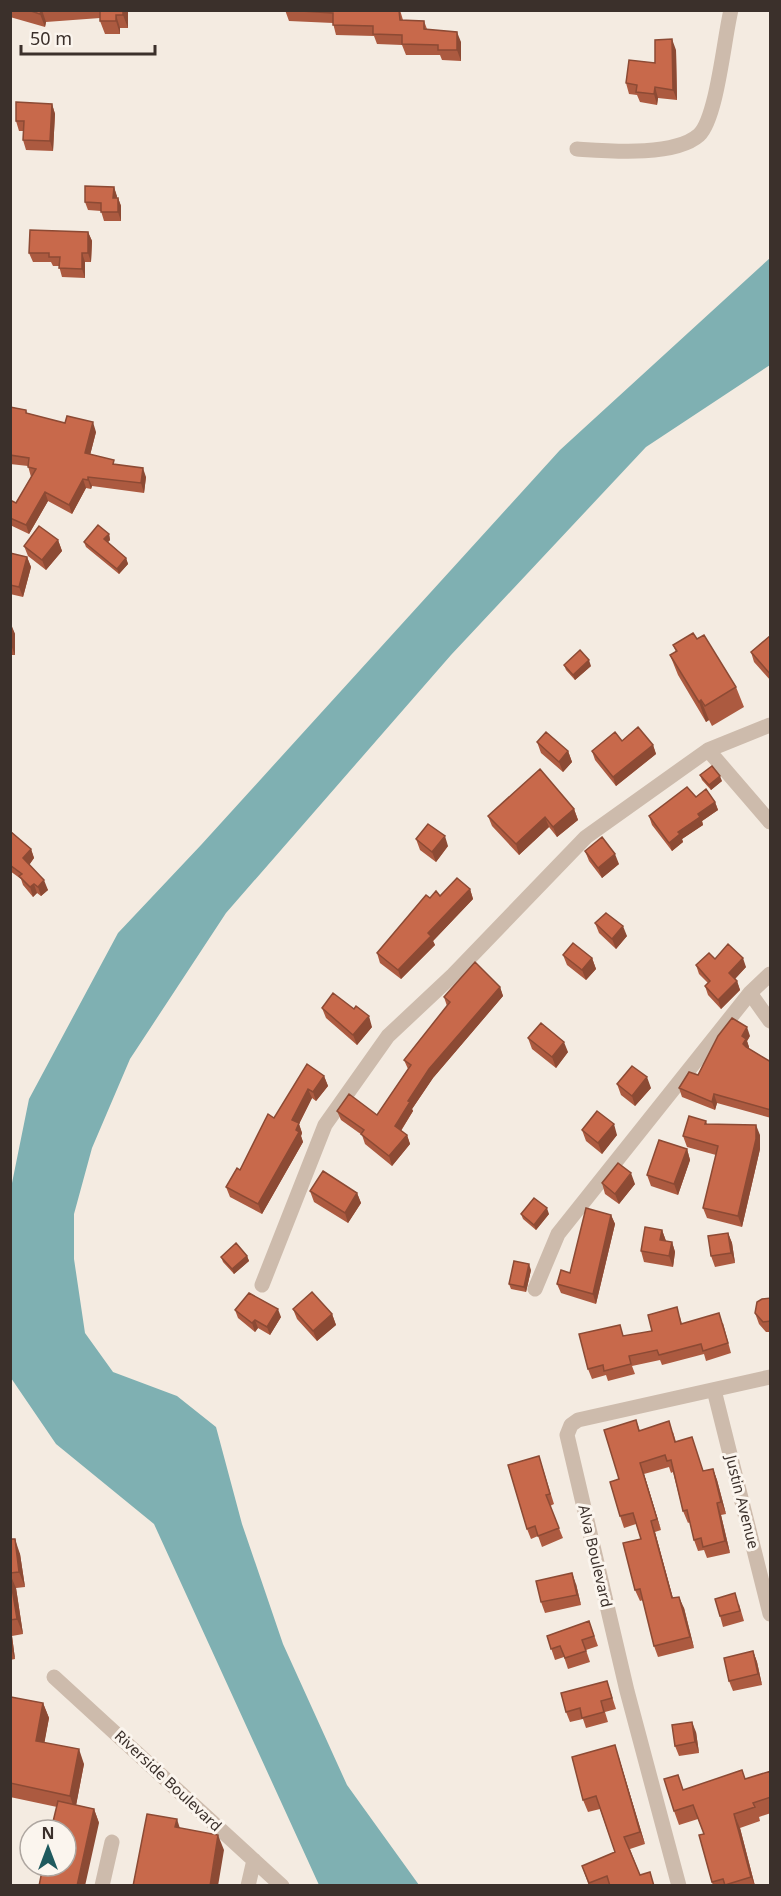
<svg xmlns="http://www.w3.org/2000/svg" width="781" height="1896" font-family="'Noto Sans',sans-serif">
<rect width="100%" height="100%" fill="#f4ebe1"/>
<path fill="#7fb0b2" d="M770 258V365L646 447 451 655 226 913 130 1059 92 1148 74 1214V1259L85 1333 113 1372 177 1396 216 1427 242 1524 283 1644 347 1785 419 1885H319L154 1524 56 1444 11 1378V1188L29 1099 118 933 201 845 560 450Z"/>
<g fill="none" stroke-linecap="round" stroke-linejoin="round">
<path stroke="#cdbbac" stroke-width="15" d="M577 149C608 151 674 157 699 135 717 118 724 38 731 10
M708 750 770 822
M750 993 770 1021
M262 1285 325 1125 388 1036 453 975 586 837 708 750 770 725
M535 1289 558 1234 750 993 770 974
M714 1390 770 1614
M54 1677 282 1886
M102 1886 112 1842
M248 1886 254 1860
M679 1886 627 1691 567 1435 571 1425 578 1420 770 1377"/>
</g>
<path fill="#ac5a40" d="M10 10H128V28H120V34H105L100 21V18L46 22 45 27 10 17Z
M285 10H400L403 20 424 21 427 29 461 42V61L442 60 440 55H406L402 45 377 44 374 36 336 35 333 23 289 21Z
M676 50 677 100 658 98 657 105 640 102 637 95 629 94 626 83Z
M52 104 55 114 53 151 26 150 23 140V131H19L16 121Z
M114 187 117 198H118L121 206V221H104L101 211 88 210 85 202Z
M88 232 92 241 91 262H85V278L62 277 59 266H53L51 262H33L29 253Z
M10 407 26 410 27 413 96 432 90 455 146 477 144 493 92 486 91 489 86 488 72 514 48 501 29 534 10 525V500L16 503 31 477 28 466 10 464Z
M109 534 110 540 108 542 126 558 128 564 119 574 86 547 84 542Z
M58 540 62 551 46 570 28 556 24 546Z
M10 553 27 557 31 567 23 597 10 594Z
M10 624 15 634V655H10Z
M771 635V681L754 662 751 652Z
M697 639 736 687 744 707 712 726 709 720 706 722 678 675 670 655 676 652 673 645Z
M564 665 591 666 575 680 566 670Z
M622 741 653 745 656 754 616 786 595 760 592 751Z
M537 742 568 751 572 762 563 772 541 753Z
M700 775 722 781 711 790 702 780Z
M696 797 715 802 718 810 702 821 703 825 682 839 683 842 672 851 652 825 649 816Z
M574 809 578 820 557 837 549 827 519 855 492 826 488 816Z
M10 831 31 849 34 858 29 865 48 890 41 896 37 893 33 897 23 885 21 879 10 871Z
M416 839 448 846 436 862 420 850Z
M585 851 619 864 602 878 589 861Z
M470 889 473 899 433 941 435 945 401 979 380 963 377 953 430 898Z
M595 923 627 936 616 949 599 933Z
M563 955 592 958 596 969 586 980 567 965Z
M715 959 746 967 735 979 737 981 740 990 721 1009 708 995 705 986 708 983 699 974 696 965Z
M500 987 503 996 433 1078 412 1109 413 1111 401 1131 407 1135 410 1144 392 1166 365 1144 362 1135 341 1120 337 1111 377 1115 408 1069 404 1060 447 1006 444 997Z
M322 1008 372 1027 357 1045 326 1018Z
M750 1036 747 1041 749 1047V1049L771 1062V1118L717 1103 715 1110 682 1097 679 1088Z
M528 1038 568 1052 556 1068 532 1049Z
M324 1076 328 1086 316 1101 312 1098 299 1124 302 1133 301 1136 303 1142 262 1214 230 1197 226 1187 240 1170 274 1118Z
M617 1084 651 1088 635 1106 621 1095Z
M706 1121 707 1124 760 1135V1149L742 1227 707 1218 703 1208 716 1155 687 1147 683 1136Z
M582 1130 617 1135 602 1154 586 1141Z
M687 1149 690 1160 678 1195 651 1186 647 1175Z
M602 1183 635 1184 619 1204 605 1194Z
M310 1191 357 1193 361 1203 348 1223 314 1202Z
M521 1214H549L536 1230 523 1219Z
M611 1215 615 1224 596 1304 561 1293 557 1284 570 1273Z
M662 1230 666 1241 672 1242 675 1252 673 1267 644 1262 641 1251Z
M728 1233 732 1243 735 1263 715 1267 711 1256Z
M247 1256 249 1261 234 1274 223 1262 221 1257Z
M531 1270 526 1292 511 1289 509 1284Z
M771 1298V1332H766L759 1324 755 1313Z
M293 1309 332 1314 336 1325 317 1341 297 1319Z
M235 1310 281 1317 270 1335 258 1328 255 1332 238 1318Z
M680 1317 682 1324 723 1323 731 1353 706 1361 704 1354 662 1365 660 1360 632 1366 635 1374 608 1381 606 1375 592 1379 588 1369 624 1336 652 1331Z
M636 1420 640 1431 673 1432 676 1442 692 1437 703 1471 713 1469 717 1480 726 1514 721 1515 730 1553 707 1558 704 1550 698 1551 694 1540 690 1522 688 1523 683 1511 673 1472 671 1473 669 1467 644 1474 661 1530 655 1532 673 1598 684 1608 694 1648 658 1657 654 1646 643 1600 640 1601 635 1590 641 1539 636 1524 624 1528 620 1516 619 1479Z
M539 1456 554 1504 550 1506 563 1538 542 1547 538 1536 531 1539 527 1529Z
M10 1539 20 1554 25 1587 16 1588 23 1634 12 1636 15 1659 10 1660Z
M576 1584 581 1605 545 1613 541 1602Z
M739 1604 744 1621 723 1627 720 1616Z
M589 1621 598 1646 586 1650 590 1662 568 1669 564 1657 555 1660 547 1636Z
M753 1651 757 1662 762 1685 733 1691 729 1681Z
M607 1681 616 1709 605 1712 608 1722 586 1728 583 1719 570 1722 566 1712Z
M10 1702 43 1703 49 1718 44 1743 84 1764 76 1805 94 1809 99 1823 57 1807 10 1797Z
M696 1732 699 1753 679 1756 675 1746Z
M619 1758 645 1844 630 1849 640 1875 655 1886H589L582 1866 615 1852 600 1809 588 1812 583 1800Z
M771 1771V1813L759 1817 760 1821 740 1828 755 1886H713L699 1835 704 1834 698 1819 679 1825 674 1811 683 1790 745 1779Z"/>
<path fill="#8c4a34" d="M41 10H42L46 22 45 27 40 14Z
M123 10H128V28L123 15Z
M116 15 120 28V34L116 21Z
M457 32 461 42V61L457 50Z
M672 39 676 50 677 100 673 90Z
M655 87 658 98 657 105 654 94Z
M52 104 55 114 53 151 50 141Z
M114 187 117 196 116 206 113 198Z
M118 198 121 206V221L118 212Z
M88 232 92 241 91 262 88 253Z
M82 253 85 262V278L82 269Z
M93 422 96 432 88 463 85 453Z
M143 468 146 477 144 493 141 483Z
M88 477 92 486 91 489 88 480Z
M83 479 86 488 72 514 69 505Z
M45 492 48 501 29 534 26 525Z
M109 534 110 540 106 544 104 539Z
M58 540 62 551 46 570 42 560Z
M27 557 31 567 23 597 19 587Z
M126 558 128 564 119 574 117 569Z
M11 624 15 634V655L11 645Z
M589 660 591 666 575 680 573 675Z
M701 700 709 720 706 722 699 702Z
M653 745 656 754 616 786 613 777Z
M568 751 572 762 563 772 559 762Z
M720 776 722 781 711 790 709 785Z
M715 802 718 810 702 821 703 825 682 839 683 842 672 851 669 843 678 832 698 814Z
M574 809 578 820 557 837 553 827Z
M545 817 549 827 519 855 516 844Z
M445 836 448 846 436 862 432 852Z
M31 849 34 858 27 868 23 858Z
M615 854 619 864 602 878 598 868Z
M44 880 48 890 41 896 38 887Z
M34 884 37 893 33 897 30 887Z
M470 889 473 899 433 941 435 945 401 979 398 970 428 933Z
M623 926 627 936 616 949 612 939Z
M592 958 596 969 586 980 582 970Z
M743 958 746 967 732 982 729 973Z
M737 981 740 990 721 1009 718 1000Z
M500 987 503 996 433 1078 412 1109 413 1111 398 1135 395 1126 408 1101 429 1069Z
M369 1016 372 1027 357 1045 353 1035Z
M747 1027 750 1036 747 1041 749 1047 746 1053 743 1044 742 1036Z
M564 1042 568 1052 556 1068 552 1057Z
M324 1076 328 1086 316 1101 313 1092Z
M647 1077 651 1088 635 1106 632 1096Z
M308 1089 312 1098 299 1124 302 1133 301 1136 303 1142 262 1214 258 1204 292 1120Z
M714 1094 717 1103 715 1110 712 1102Z
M614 1124 617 1135 602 1154 598 1143Z
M756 1125 760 1135V1149L742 1227 738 1216Z
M407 1135 410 1144 392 1166 389 1156Z
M687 1149 690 1160 678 1195 674 1184Z
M631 1173 635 1184 619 1204 615 1194Z
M357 1193 361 1203 348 1223 345 1213Z
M547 1208 549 1214 536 1230 534 1225Z
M611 1215 615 1224 596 1304 593 1294Z
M662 1230 666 1241 660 1240Z
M728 1233 732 1243 735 1263 731 1253Z
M672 1242 675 1252 673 1267 669 1256Z
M247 1256 249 1261 234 1274 232 1269Z
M529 1264 531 1270 526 1292 524 1287Z
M278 1309 281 1317 270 1335 267 1327Z
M332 1314 336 1325 317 1341 313 1331Z
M255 1320 258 1328 255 1332 252 1323Z
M640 1463 644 1474 661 1530 657 1519Z
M713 1469 717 1480 726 1514 721 1502Z
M717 1503 721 1515 730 1553 725 1541Z
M651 1521 655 1532 676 1610 672 1598Z
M15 1539 20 1554 25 1587 19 1572Z
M572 1573 576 1584 581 1605 577 1595Z
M10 1574 16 1588 23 1634 17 1619Z
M679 1597 684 1608 694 1648 690 1637Z
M10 1633 12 1636 15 1659 10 1646Z
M753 1651 757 1662 762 1685 758 1674Z
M43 1703 49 1718 42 1756 36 1741Z
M692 1722 696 1732 699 1753 695 1742Z
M615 1745 619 1758 645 1844 640 1832Z
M79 1749 84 1764 75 1811 70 1796Z
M94 1809 99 1823 85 1886H77Z
M734 1814 740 1828 755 1886 751 1877Z
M177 1819 182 1835 175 1827Z
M218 1835 224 1850 218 1886H210Z"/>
<path fill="#c8694b" stroke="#8c4a34" stroke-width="1.5" d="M28 10H41L40 14Z
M100 10H123V15H116V21H100Z
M285 10H399L400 20 424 21V29L457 32V50H438V45L402 44V35L373 34V26L333 25V13Z
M672 39 673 90 655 87 654 94 636 92 637 85 626 83 629 60 655 63V40Z
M16 102 52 104 50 141 23 140 24 121H16Z
M85 186 114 187 113 198H118V212H101V203L85 202Z
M30 230 88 232V253H82V269L59 268 60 257H49V253H29Z
M10 407 26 410V413L65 423 67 416 93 422 85 453 114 460 113 464 143 468 141 483 88 477V480L83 479 69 505 45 492 26 525 10 518V500L16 503 36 469 28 467 29 458 10 455Z
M98 525 109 534 104 539 126 558 117 569 84 542Z
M39 526 58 540 42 560 24 546Z
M10 553 27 557 19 587 10 585Z
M10 624H11V645H10Z
M693 633 697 639 704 635 736 687 705 706 701 700 699 702 670 655 677 651 673 645Z
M771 635V675L751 652Z
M580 650 589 660 573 675 564 665Z
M638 727 653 745 613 777 592 751 615 732 622 741Z
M546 732 568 751 559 762 537 742Z
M712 766 720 776 709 785 700 775Z
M540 769 574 809 553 827 545 817 516 844 488 816Z
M687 787 696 797 706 789 715 802 698 814 700 817 678 832 680 834 669 843 649 816Z
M428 824 445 836 432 852 416 839Z
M10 831 31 849 23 858 44 880 38 887 34 884 30 887 19 876 22 874 10 865Z
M602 837 615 854 598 868 585 851Z
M457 878 470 889 428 933 431 936 398 970 377 953 426 895 430 898 436 891 440 896Z
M606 913 623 926 612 939 595 923Z
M573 943 592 958 582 970 563 955Z
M728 944 743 958 729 973 737 981 718 1000 705 986 710 981 696 965 709 953 715 959Z
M475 962 500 987 429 1069 408 1101 410 1102 395 1126 407 1135 389 1156 361 1134 364 1130 337 1111 349 1094 377 1115 411 1065 404 1060 450 1002 444 997Z
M333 993 354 1009 356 1006 369 1016 353 1035 322 1008Z
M732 1018 747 1027 742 1036 746 1039 743 1044 746 1047 771 1062V1110L714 1094 712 1102 679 1088 689 1072 698 1075 718 1036Z
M541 1023 564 1042 552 1057 528 1038Z
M307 1064 324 1076 313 1092 308 1089 292 1120 299 1123 296 1130 299 1132 258 1204 226 1187 237 1168 240 1170 268 1114 274 1118Z
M632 1066 647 1077 632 1096 617 1084Z
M597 1111 614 1124 598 1143 582 1130Z
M689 1116 706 1121 705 1124 756 1125V1139L738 1216 703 1208 718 1146 683 1136Z
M659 1140 687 1149 674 1184 647 1175Z
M618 1163 631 1173 615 1194 602 1183Z
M323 1171 357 1193 345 1213 310 1191Z
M534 1198 547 1208 534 1225 521 1214Z
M586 1208 611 1215 593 1294 557 1284 561 1270 570 1273Z
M645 1227 662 1230 660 1240 672 1242 669 1256 641 1251Z
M728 1233 731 1253 711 1256 708 1236Z
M236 1243 247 1256 232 1269 221 1257Z
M514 1261 529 1264 524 1287 509 1284Z
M312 1292 332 1314 313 1331 293 1309Z
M249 1293 278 1309 267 1327 255 1320 252 1323 235 1310Z
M771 1298V1321L763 1322 755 1313 757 1302 762 1299Z
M677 1307 681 1324 719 1313 728 1343 703 1351 701 1344 659 1355 657 1350 629 1356 631 1364 604 1371 603 1365 588 1369 579 1334 620 1325 623 1336 652 1331 648 1315Z
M636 1420 639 1431 669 1421 675 1442 692 1437 703 1471 713 1469 721 1502 717 1503 725 1541 703 1547 701 1538 694 1540 687 1510 683 1511 671 1460 667 1461 665 1455 640 1463 657 1519 651 1521 672 1598 679 1597 690 1637 654 1646 640 1589 635 1590 623 1543 641 1539 633 1513 620 1516 610 1482 619 1479 604 1430Z
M539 1456 550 1494 546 1495 559 1528 538 1536 535 1526 527 1529 508 1465Z
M10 1539H15L19 1572 10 1573Z
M572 1573 577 1595 541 1602 536 1581Z
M10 1576 17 1619 10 1620Z
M735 1593 740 1611 720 1616 715 1599Z
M589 1621 594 1636 582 1640 586 1651 565 1658 560 1646 551 1649 547 1636Z
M753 1651 758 1674 729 1681 724 1658Z
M607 1681 612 1698 601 1701 604 1712 582 1718 580 1708 566 1712 561 1693Z
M11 1697 43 1703 36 1741 79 1749 70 1796 10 1783V1702Z
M692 1722 695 1742 675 1746 672 1725Z
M615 1745 640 1832 624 1837 640 1875 650 1872 654 1886H610L607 1876 589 1883 582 1866 615 1852 596 1796 583 1800 572 1757Z
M742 1770 745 1779 771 1771V1797L753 1803 755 1807 734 1814 751 1877 725 1885 723 1879 712 1882 699 1835 704 1834 693 1805 674 1811 664 1779 678 1775 683 1790Z
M58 1801 94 1809 77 1886H39L43 1866H66V1830H51Z
M147 1814 177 1819 175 1827 218 1835 210 1886H133Z"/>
<g text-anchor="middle" stroke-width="6" stroke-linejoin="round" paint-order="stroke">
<g font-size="15" fill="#3b302b" stroke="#fbf5ee">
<text transform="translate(742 1502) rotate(76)" y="5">Justin Avenue</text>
<text transform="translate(595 1556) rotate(77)" y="5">Alva Boulevard</text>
<text transform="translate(168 1781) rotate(43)" y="5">Riverside Boulevard</text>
</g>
</g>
<rect width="781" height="1896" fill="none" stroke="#3b302b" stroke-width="24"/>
<g transform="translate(48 1848)"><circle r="28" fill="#fbf5ee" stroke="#aea6a0" stroke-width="1.5"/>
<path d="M0-4.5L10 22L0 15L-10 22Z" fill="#1f5a5e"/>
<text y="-9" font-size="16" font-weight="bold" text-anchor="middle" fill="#3b302b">N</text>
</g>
<path d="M21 45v9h134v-9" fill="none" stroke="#3b302b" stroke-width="3"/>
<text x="30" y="45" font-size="18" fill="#3b302b" stroke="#fbf5ee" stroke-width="4.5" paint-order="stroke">50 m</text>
</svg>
